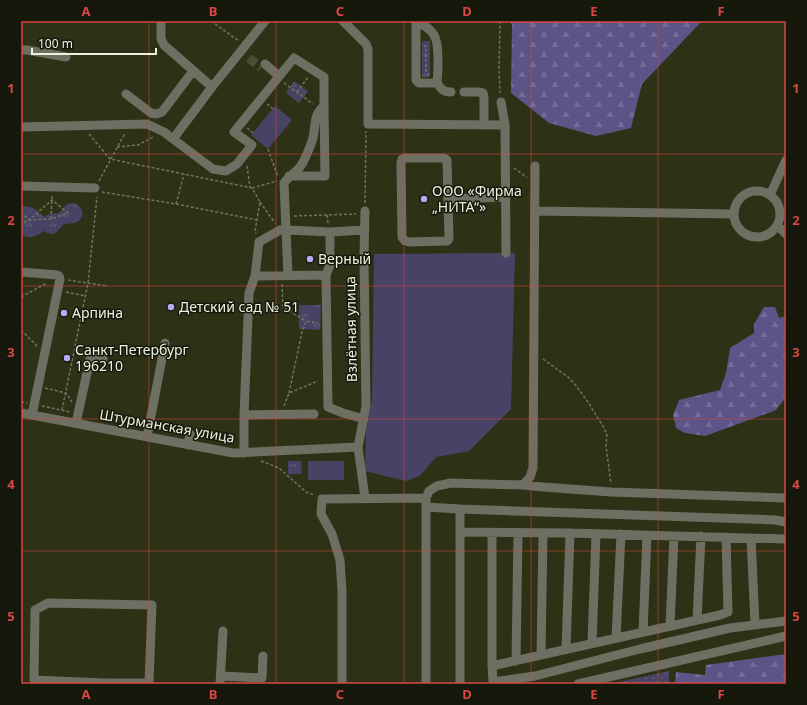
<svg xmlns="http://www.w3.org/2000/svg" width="807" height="705" font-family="'Noto Sans',sans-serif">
<defs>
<pattern id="forest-firs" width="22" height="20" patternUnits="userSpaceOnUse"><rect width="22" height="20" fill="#5a5586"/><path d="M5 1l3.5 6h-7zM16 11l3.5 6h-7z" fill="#726e97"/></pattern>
<pattern id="park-tufts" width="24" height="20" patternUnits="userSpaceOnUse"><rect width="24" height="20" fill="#474365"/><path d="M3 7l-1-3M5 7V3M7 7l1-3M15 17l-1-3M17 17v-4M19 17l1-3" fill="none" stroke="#625f7b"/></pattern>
<pattern id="garden-dots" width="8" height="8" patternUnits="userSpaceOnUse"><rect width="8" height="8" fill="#474365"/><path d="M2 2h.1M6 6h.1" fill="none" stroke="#625f7b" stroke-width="1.8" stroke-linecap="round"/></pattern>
</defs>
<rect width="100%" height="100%" fill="#2e3116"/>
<path fill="#474365" d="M275 106 292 120 268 149 251 135Z
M515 253 511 409 469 451 436 457 420 476 406 481 365 471 366 431 372 399 374 254Z
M308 461H344V480H308Z"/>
<path fill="url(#forest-firs)" d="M510 21H702L642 84 631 128 596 136 549 123 511 93 512 25Z
M764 307H775L779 318 786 316V397L776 410 705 436 685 433 676 428 673 415 679 400 720 390 726 373 730 348 754 333V324Z
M786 654V684H675L676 672 705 675 706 665Z"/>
<path fill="url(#park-tufts)" d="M422 41H430V77H422Z
M294 81 308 91 299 103 286 93Z
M70 203C81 203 88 215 77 222 73 224 69 223 64 224 57 231 55 238 44 231 35 237 31 239 21 235V206C32 206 36 209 44 217L49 214 59 213 65 206Z
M299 305H321L320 330 299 329Z
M288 461H301L302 474H288Z"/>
<path fill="url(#garden-dots)" d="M669 671V684H611Z"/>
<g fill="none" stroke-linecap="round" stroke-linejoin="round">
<path stroke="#4b4e34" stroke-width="9" stroke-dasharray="9 4.5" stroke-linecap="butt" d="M249 58 261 68"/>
<path stroke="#71755d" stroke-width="1.5" stroke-dasharray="3 2" stroke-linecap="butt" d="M211 21 239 41
M499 21 500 23 499 67 500 93
M424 46H426V72L429 75
M284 83 313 104
M297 92 309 76
M267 104 273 109
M247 128 253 133
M89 134 110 159 252 188 260 202 255 231 256 234
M117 147 138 145 153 137
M268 149 278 177
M247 166 250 188
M514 168 525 176 527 177
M99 181 125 133
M252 188 277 181
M102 192 176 204 257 220
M260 202 275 223
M365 203 366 131
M176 204 184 174
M21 212 29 220 52 200 68 213 51 219 29 220 21 224
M327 215 328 223
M294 216 356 214
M51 219 52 195
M68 280 108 286
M282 284 283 307 306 321
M66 292 86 296
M21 297 47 283
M21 330 38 347
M543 359 568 377 574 383 588 402 604 428 607 435 606 446 611 484
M45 388 66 393 72 402
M289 393 302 332 306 321 318 323
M21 402 27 403
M42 406 70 412
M284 406 289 393 318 381
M62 410 88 283 97 197
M261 461 279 468 306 492 314 495"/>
<path stroke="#6d6f62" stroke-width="9" d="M161 21V39L164 45 212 87 265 21
M343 21 366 44 368 49V124L505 125
M416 21C423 25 430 28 434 35 440 45 438 71 437 83H419L416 80Z
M21 50H27L66 57
M265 64 279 76
M437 83C442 90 443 92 451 92
M212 87 173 139 213 169 226 171 237 164 252 145 234 132 294 58 324 77V106C313 115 316 125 313 138 310 147 306 159 300 167 295 173 289 176 284 183L288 276
M464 92H478L483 93 484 97V124
M126 94 151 113 156 114 162 112 193 71
M501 102 505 125 506 253
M21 127 147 124 164 132 173 139
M289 176H325L324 106
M21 186 95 188
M734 214a23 23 0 1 1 46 0a23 23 0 1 1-46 0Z
M770 195 786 160
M448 199 449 239 447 241 409 242 405 241 402 237 401 163 402 159 405 158H444L447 160 448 199 506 197
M535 211 734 214
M777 225 786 234
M330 232V248
M21 272 57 275 59 276 60 279 32 415
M326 275 330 265V252
M255 276 326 275 328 407 343 413 364 419
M21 413 233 453 358 447
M244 415 314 414
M76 423 90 359 94 357 103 359
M147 437 165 343
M188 445 190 434
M244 453V415L249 293 255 276 259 242 280 230H287L330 232 365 230
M523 485 530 477 533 468 535 166
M365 498 358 447 366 406 364 256 365 211
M426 507 460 509
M460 532 570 533 786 539
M492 533V666L493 682 535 676 640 649 730 628 786 621
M751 538 755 624
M48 603 152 605 149 683H105L34 680 35 610Z
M697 620 701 536
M670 626 674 536
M643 632 647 535
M616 638 621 534
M592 643 596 534
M566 649 570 533
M541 655 543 533
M516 661 518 533
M492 666 720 615 728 612 726 537
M221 676 262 678 263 656
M220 684 223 631
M342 684V591L340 560 332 534 321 514 322 499 426 498
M426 684V498L429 491 437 486 451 483 523 485 543 487 611 492 786 498
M460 684V509L775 520 786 522
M578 684 786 636"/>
</g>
<path fill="none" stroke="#d94644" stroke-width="1" stroke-opacity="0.55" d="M149 21V684M276 21V684M404 21V684M531 21V684M658 21V684M21 154H786M21 286H786M21 419H786M21 551H786"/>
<g fill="#b4acf9" stroke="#16180c" stroke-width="1.5">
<circle cx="424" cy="199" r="4"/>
<circle cx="310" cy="259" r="4"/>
<circle cx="171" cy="307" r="4"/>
<circle cx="64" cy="313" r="4"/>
<circle cx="67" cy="358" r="4"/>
</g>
<g text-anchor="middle" stroke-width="3" stroke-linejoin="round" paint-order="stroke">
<g font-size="14" fill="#edf1e0" stroke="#16180c" text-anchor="start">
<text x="432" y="196">ООО «Фирма<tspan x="432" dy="16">„НИТА“»</tspan></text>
<text x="318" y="264">Верный</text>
<text x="179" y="312">Детский сад № 51</text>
<text x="72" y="318">Арпина</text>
<text x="75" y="355">Санкт-Петербург<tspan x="75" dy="16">196210</tspan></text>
</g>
<g font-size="14" fill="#edf1e0" stroke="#16180c">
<text transform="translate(351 329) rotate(-91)" y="5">Взлётная улица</text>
<text transform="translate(167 426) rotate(10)" y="5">Штурманская улица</text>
</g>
</g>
<rect width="807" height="705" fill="none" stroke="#16180c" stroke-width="44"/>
<path d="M32 48v6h124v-6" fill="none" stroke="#edf1e0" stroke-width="2"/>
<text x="38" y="48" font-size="12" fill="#edf1e0" stroke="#16180c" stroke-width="3" paint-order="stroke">100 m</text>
<rect x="22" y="22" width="763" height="661" fill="none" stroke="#d94644" stroke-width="1.5"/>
<g font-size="13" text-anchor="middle" font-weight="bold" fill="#d94644">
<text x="86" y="16">A</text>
<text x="213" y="16">B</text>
<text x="340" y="16">C</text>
<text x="467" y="16">D</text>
<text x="594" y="16">E</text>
<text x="721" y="16">F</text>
<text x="11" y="93">1</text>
<text x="796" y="93">1</text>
<text x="11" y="225">2</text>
<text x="796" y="225">2</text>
<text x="11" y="357">3</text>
<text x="796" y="357">3</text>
<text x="11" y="489">4</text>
<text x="796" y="489">4</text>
<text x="11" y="621">5</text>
<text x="796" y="621">5</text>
<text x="86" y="699">A</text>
<text x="213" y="699">B</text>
<text x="340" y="699">C</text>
<text x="467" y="699">D</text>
<text x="594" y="699">E</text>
<text x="721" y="699">F</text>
</g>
</svg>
